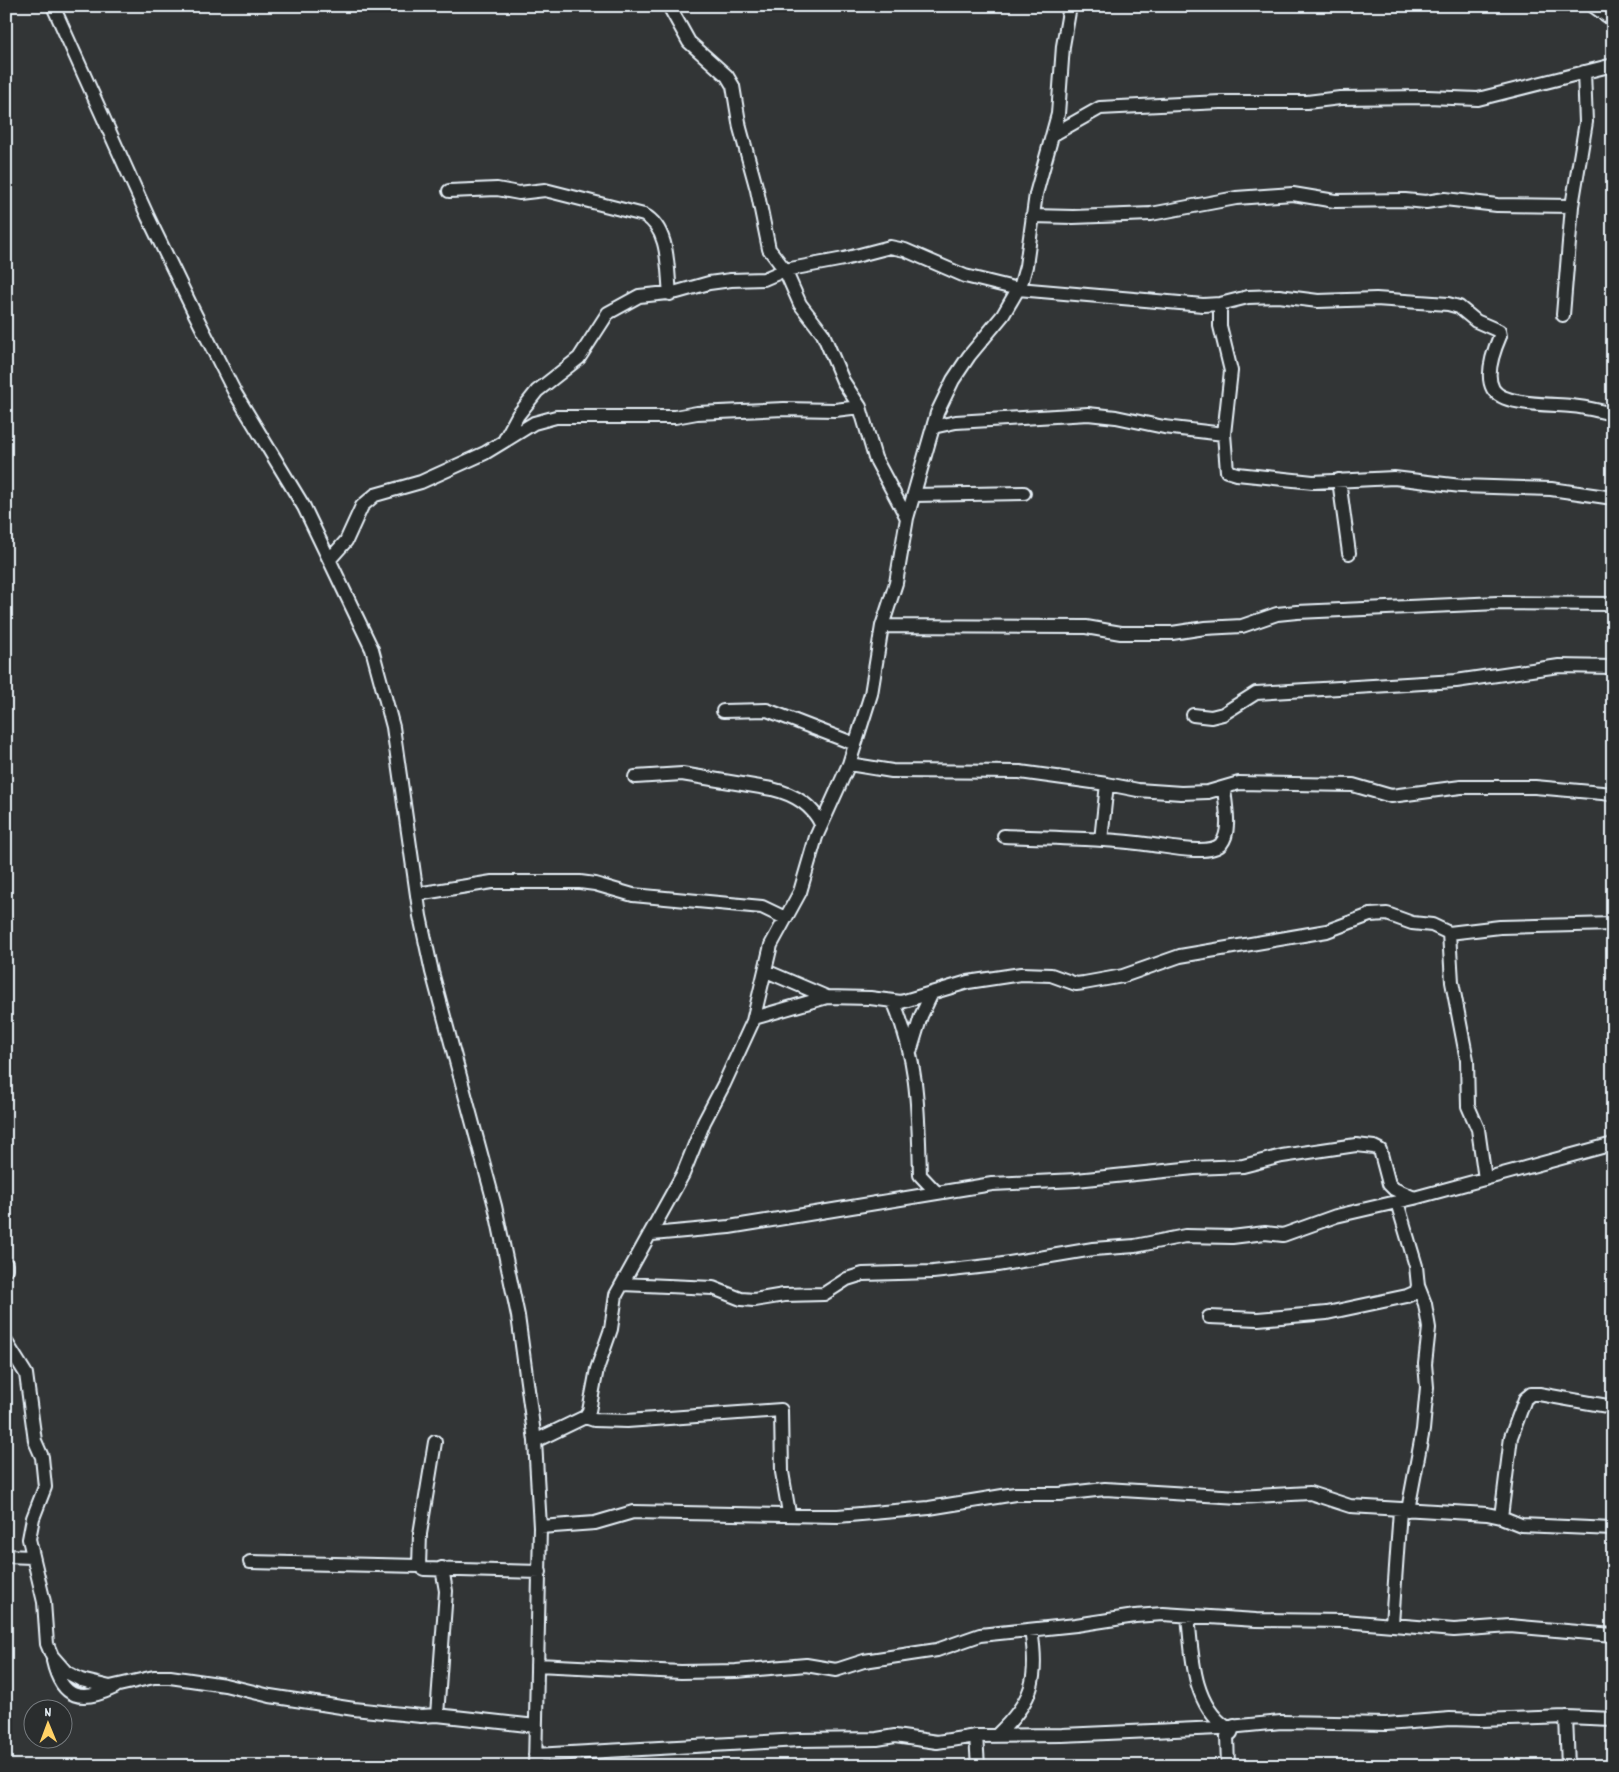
<svg xmlns="http://www.w3.org/2000/svg" width="1619" height="1772" font-family="Dekko,sans-serif">
<rect width="100%" height="100%" fill="#323536"/>
<filter id="ink" filterUnits="userSpaceOnUse"><feTurbulence type="fractalNoise" baseFrequency=".02" numOctaves="2"/><feDisplacementMap in="SourceGraphic" scale="10" xChannelSelector="R" yChannelSelector="G"/><feConvolveMatrix kernelMatrix="1 2 1 2 8 2 1 2 1" color-interpolation-filters="sRGB"/></filter>
<g filter="url(#ink)">
<g fill="none" stroke-linecap="round" stroke-linejoin="round">
<g stroke="#e8f1f8" stroke-width="16">
<path id="minor" d="M53 6 148 217 193 310 235 393 304 507 372 649 393 727 420 916 432 972 495 1206 518 1316 535 1441 540 1527 535 1766
M669 6 689 42 727 76 733 86 740 128 757 190 769 249 785 270 800 304 823 334 843 381 860 407 875 458 907 518
M1593 6 1613 20
M1054 134 1100 108 1220 102H1307L1340 98 1427 97 1478 99 1613 65
M449 191 497 189 519 193 545 190 644 215C670 229 667 268 670 294
M1032 216 1073 217 1151 214 1236 198 1293 194 1335 201 1405 200 1426 202 1445 199 1497 205 1572 206
M1220 304V326L1231 371 1224 434 1227 471 1237 474 1313 482 1394 478 1461 486 1551 489 1613 498
M1563 315 1572 206 1586 122 1584 72
M933 427 956 422 1088 414 1116 417 1164 427 1224 434
M504 441 518 415 537 391 579 358 608 313 639 296 677 292 709 283 731 280 764 279 785 270 844 259 890 247 905 250 965 276 1018 289 1203 305 1220 304 1248 297 1279 296 1318 301 1376 299 1448 304 1459 307 1476 321 1499 331 1500 336C1494 350 1485 375 1493 389 1503 406 1552 404 1571 406 1585 407 1599 411 1613 414
M1339 480 1349 553
M914 495 1024 493
M330 559 346 541 362 506 375 495 421 482 485 453 534 423 556 417H675L697 413 784 409 835 410 860 407
M882 626 1086 627 1121 633H1172L1205 628 1242 626 1277 614 1297 612 1498 603 1613 604
M723 711 767 710 855 744
M1193 715 1211 717 1223 714 1256 693 1456 681 1559 666 1613 667
M849 764 892 771 1020 772 1107 784
M635 777 682 774 772 789C793 794 812 805 821 824
M1004 836C1054 838 1104 838 1153 845 1168 847 1210 856 1221 844 1232 831 1225 804 1224 788
M1101 840 1107 784 1138 790 1181 793 1208 792 1239 783 1353 785 1391 796 1461 787H1535L1613 794
M417 894 492 882H580L595 884 633 895 762 907 785 918
M1449 933 1452 982 1467 1060 1468 1106 1478 1129 1485 1179
M766 971 827 997
M894 1003C919 1064 918 1111 920 1175L937 1193
M754 1018 827 997 870 998 901 1002 968 982 1021 974 1051 975 1076 984 1084 983 1123 976 1180 956 1327 931 1370 915 1387 914 1412 923 1432 925 1449 933 1500 927 1613 924
M911 1049 921 1016 932 993
M652 1234 729 1227 992 1184 1076 1180 1194 1168 1243 1166 1282 1156 1356 1145 1374 1147 1380 1150 1389 1184 1394 1189 1414 1198
M6 1264V1269
M622 1284 713 1288 741 1299 754 1300 784 1295 824 1294 847 1279 863 1274 933 1272 997 1265 1093 1249 1135 1246 1185 1236 1232 1237 1265 1233 1283 1235 1336 1216 1414 1198 1613 1144
M1209 1317 1258 1319 1327 1313 1407 1296 1416 1292 1418 1286 1416 1266 1397 1202
M6 1342 26 1374 35 1441 42 1457 45 1487 33 1518 29 1539 44 1602 47 1644 52 1656 66 1672 81 1680 110 1687 154 1677H170L225 1685 270 1696 354 1709 421 1716 437 1715 536 1726
M585 1417 594 1420 627 1421 781 1410 782 1472 789 1513
M535 1441 585 1417 589 1411 597 1369 611 1329 616 1295 683 1174 704 1122 724 1084 753 1021 771 945 800 892 816 837 849 764 871 694 882 626 896 583 907 518 937 413 953 380 969 356 1003 315 1021 284 1026 266 1036 194 1058 114 1063 46 1070 6
M435 1442 420 1534 419 1566 424 1569 540 1572
M1408 1510 1423 1430 1427 1387 1425 1364 1429 1328 1425 1304 1418 1286
M1501 1517 1511 1437 1525 1399 1531 1394H1539L1613 1407
M540 1527 595 1523 633 1512 838 1516 929 1508 1015 1494H1060L1105 1489 1239 1497 1310 1493 1350 1506 1487 1514 1501 1517 1521 1525 1613 1529
M6 1556 32 1557
M250 1562 419 1566
M1188 1616C1192 1653 1192 1704 1226 1727
M1392 1624 1400 1510
M53 1661C62 1700 82 1703 115 1687
M537 1665 681 1672 736 1671 806 1665 836 1670 864 1661 937 1650 980 1635 1076 1625 1135 1616 1163 1614 1256 1620 1344 1621 1454 1630 1510 1626 1613 1635
M437 1715 446 1591 442 1568
M1566 1717 1568 1766
M997 1735C1033 1701 1039 1679 1031 1630
M976 1736 978 1766
M535 1755 799 1740 877 1739 895 1736 937 1742 976 1736 1062 1735 1219 1728 1281 1722 1386 1724 1450 1719 1480 1720 1566 1717 1613 1719
M1228 1766 1227 1736 1231 1733 1234 1726"/>
</g>
<use href="#minor" stroke="#2a2d2e" stroke-width="12"/>
</g>
</g>
<rect width="1619" height="1772" fill="none" stroke="#2a2d2e" stroke-width="25"/>
<rect x="12" y="12" width="1594" height="1747" fill="none" stroke="#e8f1f8" stroke-width="2" filter="url(#ink)"/>
<g transform="translate(48 1724) rotate(359)"><circle r="24" fill="#2a2d2e" stroke="#767b7f"/>
<path d="M0-4L9 19L0 12L-9 19Z" fill="#ffd166"/>
<text y="-8" font-size="14" font-weight="bold" text-anchor="middle" fill="#e8f1f8">N</text>
</g>
</svg>
